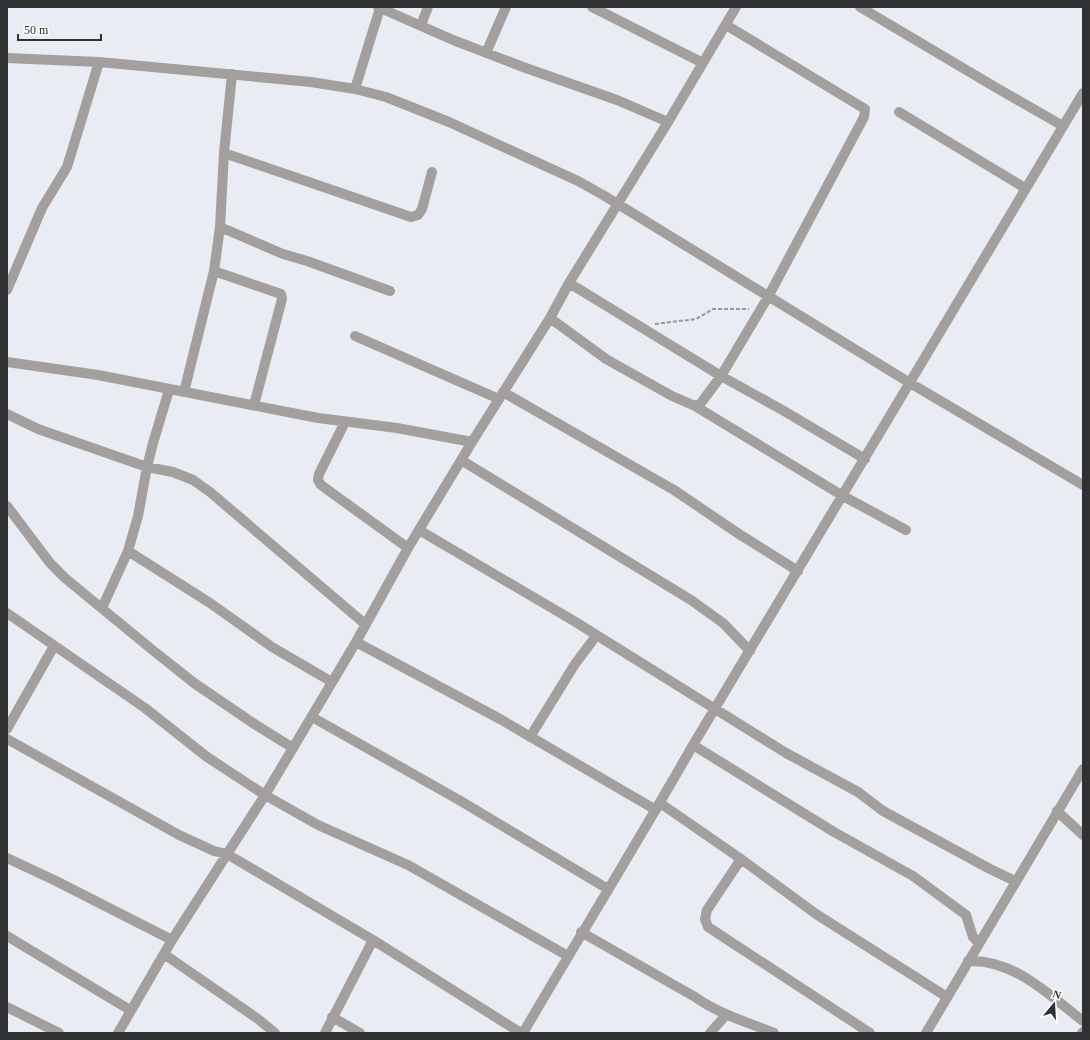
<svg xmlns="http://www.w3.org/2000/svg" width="1090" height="1040" font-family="Georgia,serif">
<rect width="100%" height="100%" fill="#e9ecf2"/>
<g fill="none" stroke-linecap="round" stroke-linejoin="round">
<path stroke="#95979c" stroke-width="2" stroke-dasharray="4 2" stroke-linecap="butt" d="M655 324 696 319 713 309H749"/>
<path stroke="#a29f9e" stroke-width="10" d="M378 7 453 40 523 67 617 100 668 122
M592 7 703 63
M860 7 995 87 1063 126
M421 25 428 7
M486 53 506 7
M7 58 99 62 311 82 355 89 386 97 449 122 578 181 603 195 910 383 1083 485
M355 89 380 8
M899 112 1025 188
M224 153 411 217 418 215 422 209 432 172
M220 227 283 254 307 261 390 291
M214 271 281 294 282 299 254 405
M569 283 721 376 784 411 865 459
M7 290 42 208 67 167 99 62
M550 318 606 359 672 396 695 406 701 403 721 376 768 297 864 117 865 109 726 25
M355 336 499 399
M7 362 98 375 318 418 397 428 472 442
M184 392 214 271 220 227 224 153 232 74
M503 392 674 490 739 534 798 571
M695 406 843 496 906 530
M7 414 38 429 147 467 173 472 193 480 210 492 365 624
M345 422 319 474 318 480 321 485 408 548
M461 460 691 600 723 623 750 651
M7 506 50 563 65 578 150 648 194 683 256 725 293 748
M419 530 574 621 786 753 858 792 883 811 990 869 1015 881
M128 551 210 603 272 647 332 682
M102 608 128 551 138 516 147 467 153 443 169 390
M7 613 145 708 207 757 265 795 318 825 408 865 568 956
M356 642 500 719 656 810
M312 717 459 800 608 889
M7 729 54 646
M530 737 575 664 596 636
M7 739 179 835 214 851 227 854 373 940 521 1033
M693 745 834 832 913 876 966 915 973 937 979 943
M660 803 741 859 816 914 947 997
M1057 811 1083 835
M7 858 56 881 172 940
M741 859 707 910 705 919 708 927 870 1033
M581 932 695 997C719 1014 747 1022 774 1033
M7 936 130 1010
M164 954 258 1019 275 1033
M968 961C1014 959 1049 995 1083 1021
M7 1007 59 1033
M332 1017 360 1033
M118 1033 172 940 265 795 356 642 408 548 472 442 550 318 569 283 668 122 736 7
M325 1033 373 940
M523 1033C579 937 638 842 693 745L1083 93
M710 1033 726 1015
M926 1033 1083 769
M1082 1033 1083 1032"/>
</g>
<rect width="1090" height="1040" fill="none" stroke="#303133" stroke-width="16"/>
<g transform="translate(1054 1004) rotate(18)" stroke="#ffffff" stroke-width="3" paint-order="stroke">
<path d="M0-3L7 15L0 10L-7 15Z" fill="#303133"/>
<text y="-6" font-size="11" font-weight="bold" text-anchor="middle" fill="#303133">N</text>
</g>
<path d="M18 34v6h83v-6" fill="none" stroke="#303133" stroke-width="2"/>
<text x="24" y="34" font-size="12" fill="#303133" stroke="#ffffff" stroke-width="3" paint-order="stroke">50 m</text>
</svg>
